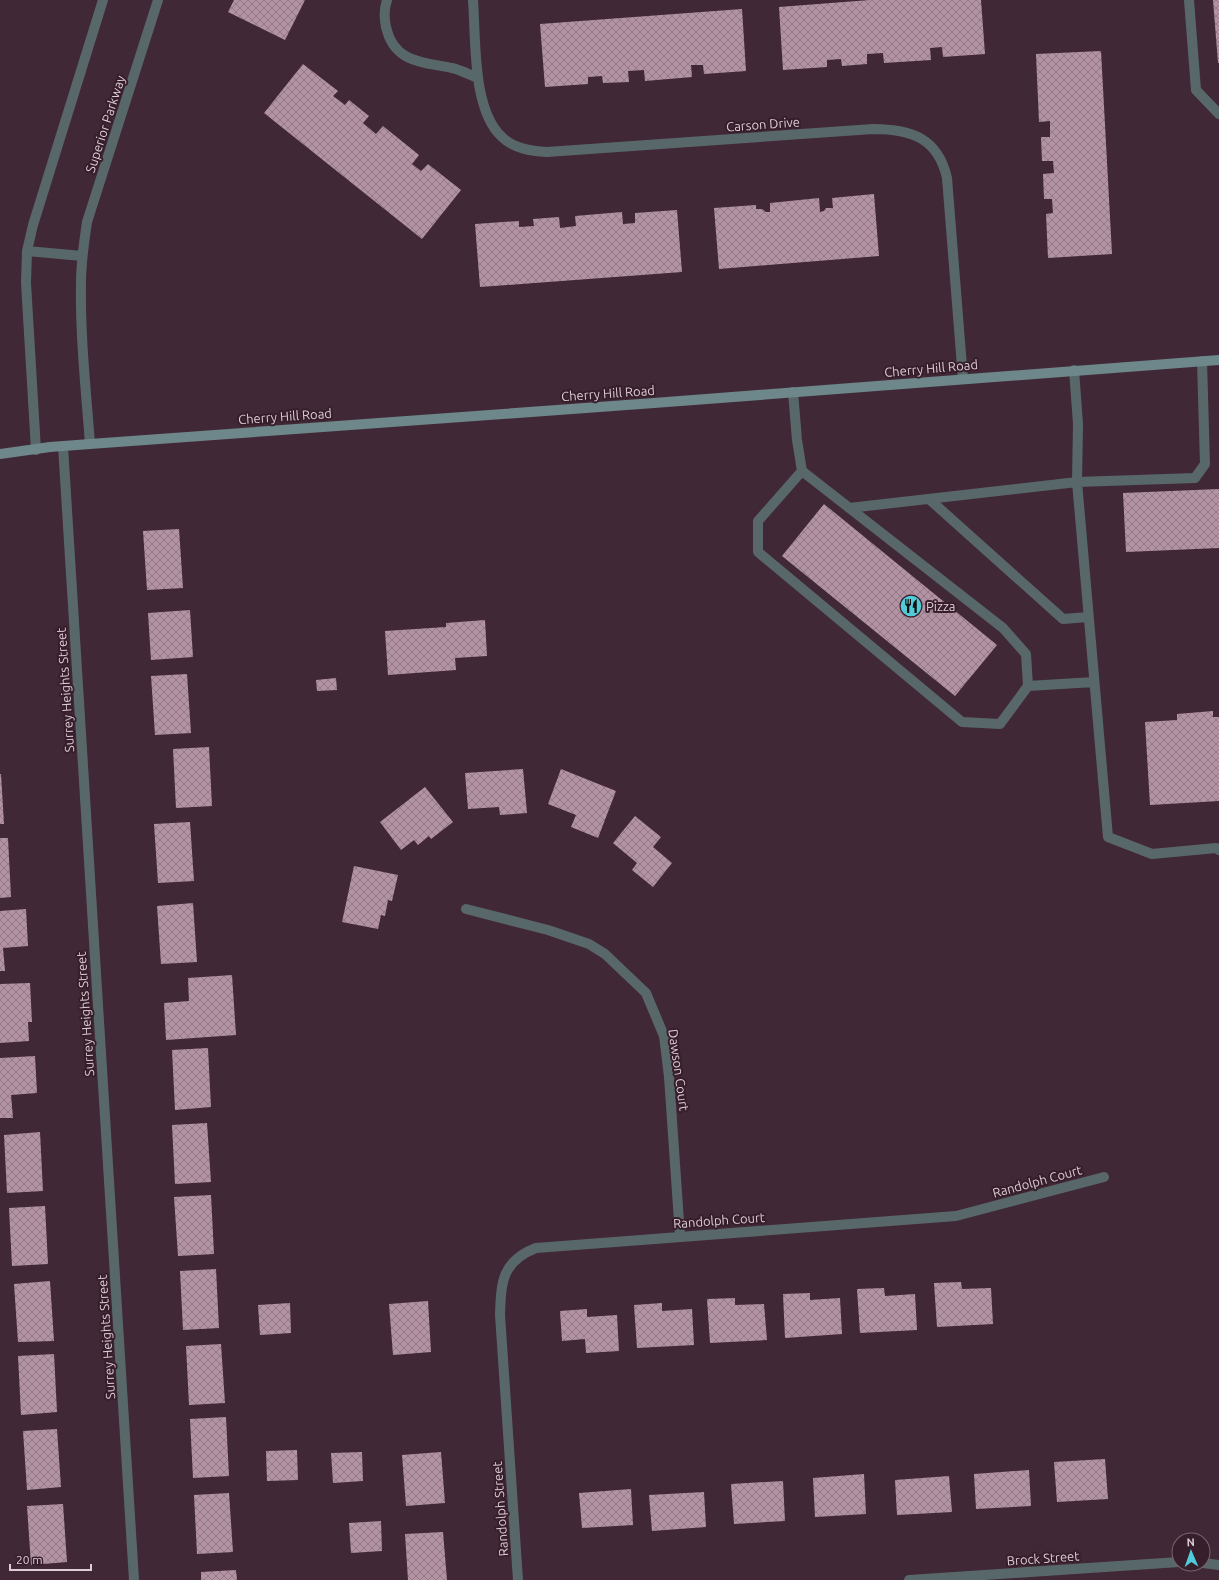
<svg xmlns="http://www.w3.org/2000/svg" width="1219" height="1580" font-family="Ubuntu,sans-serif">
<defs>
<pattern id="building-cross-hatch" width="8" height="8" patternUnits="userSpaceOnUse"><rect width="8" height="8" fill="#b393a3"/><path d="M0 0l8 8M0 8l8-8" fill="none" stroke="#917a85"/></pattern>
</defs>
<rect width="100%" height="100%" fill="#412836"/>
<path fill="url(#building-cross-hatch)" d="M234 0H305L285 40 228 12Z
M870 0H981L985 54 943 57 942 47 930 48 931 60 884 63 883 53 867 54V64L842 66 841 59 827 60V67L783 70 779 7Z
M1213 0H1219V63H1218Z
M742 9 746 71 704 74 703 65H691L692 77 645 81 644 70 628 71 629 82 603 83 602 76 588 77V84L545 87 540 24Z
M1101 51 1112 254 1048 258 1046 214 1053 213 1052 199H1044L1043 174 1054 173 1053 161H1042L1041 137H1050V121L1039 122 1036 54Z
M303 64 338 91 333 96 345 105 349 100 369 116 363 123 376 134 383 126 419 155 412 164 421 171 428 164 461 190 422 239 264 113Z
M874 194 879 256 719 269 714 208 756 205V209H762L766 212H770V203L819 198 820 212 824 211 826 208H833L832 198Z
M677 210 682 272 480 287 475 224 519 221V227L534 226 533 219 559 217 560 228 576 226 575 216 622 212 623 224 635 223V213Z
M1219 489V548L1126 552 1123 493Z
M824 504 997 645 955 696 782 556Z
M179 529 183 588 147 590 143 531Z
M190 610 193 657 151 660 148 613Z
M485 620 487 656 455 658 456 670 388 675 385 631 446 627V623Z
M187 674 191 733 155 735 151 676Z
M336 678 337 690 317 691 316 680Z
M1213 711V717H1219V801L1150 805 1145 722 1177 720V714Z
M209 747 212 806 176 808 173 749Z
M523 769 527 813 500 815 499 807 468 809 465 773Z
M561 769 616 791 598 838 571 827 576 815 548 804Z
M0 774H1L4 824H0Z
M425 787 453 822 431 839 429 836 418 845 414 840 401 850 380 822Z
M635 816 661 837 653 847 672 863 653 887 632 870 637 863 613 843Z
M190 822 194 881 158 883 154 824Z
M0 838H8L11 897 0 898Z
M354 866 398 875 392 901 388 900 385 916 381 915 378 929 342 922Z
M193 903 197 962 161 964 157 906Z
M26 909 28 946 3 948 5 971H0V911Z
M232 975 236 1035 166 1040 164 1003 189 1001 188 978Z
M30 983 32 1022H28L29 1041 0 1043V984Z
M208 1048 211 1107 175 1110 172 1050Z
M35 1056 37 1093 11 1095 13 1118H0V1058Z
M207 1123 211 1182 175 1184 172 1125Z
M40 1132 43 1191 7 1193 4 1135Z
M211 1195 214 1254 178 1256 174 1197Z
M45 1206 48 1264 12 1266 9 1208Z
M216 1269 219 1328 183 1330 180 1271Z
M50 1281 54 1341 18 1342 14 1284Z
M961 1282 962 1289 991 1288 993 1324 937 1327 934 1283Z
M884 1288 885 1296 915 1294 917 1330 860 1333 857 1289Z
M810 1293V1300L840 1298 842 1334 785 1338 783 1294Z
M735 1298V1305L764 1304 767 1340 710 1343 707 1299Z
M428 1301 431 1352 393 1355 389 1304Z
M290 1303 291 1333 260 1335 258 1305Z
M662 1303V1311L692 1309 694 1345 637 1348 634 1305Z
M587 1309V1317L617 1315 619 1351 586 1353 585 1339 562 1341 560 1311Z
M221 1344 225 1403 189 1405 186 1346Z
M54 1354 57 1412 21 1415 18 1356Z
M226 1417 229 1476 193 1478 190 1419Z
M57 1429 61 1487 27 1490 23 1431Z
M297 1450 298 1480 267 1481 266 1451Z
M362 1452 363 1481 333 1483 331 1453Z
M441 1452 445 1503 406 1506 402 1455Z
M1105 1459 1108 1499 1057 1502 1054 1462Z
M1029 1470 1031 1506 976 1509 974 1474Z
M864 1474 866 1514 815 1517 813 1478Z
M949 1476 952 1512 897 1515 895 1480Z
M783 1481 785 1521 734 1524 731 1484Z
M631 1489 633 1525 582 1528 579 1493Z
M704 1492 706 1527 652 1531 649 1495Z
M229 1493 233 1552 197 1554 194 1495Z
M63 1504 67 1562 31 1565 27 1506Z
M381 1521 382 1551 351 1553 349 1523Z
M443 1532 447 1580H408L405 1534Z
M236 1570 237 1580H201V1572Z"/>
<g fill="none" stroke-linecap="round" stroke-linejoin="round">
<path stroke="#58686a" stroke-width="10" d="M1189 0 1196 90 1219 114
M1074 370 1078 424 1077 482 1108 837 1152 854 1216 848 1219 850
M793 392 797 440 802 471 758 521V552L962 722 1000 724 1028 686 1026 654 1003 628 802 471
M929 499 1063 619 1088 617
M849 508 1077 482 1195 478 1205 464 1202 361
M1028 686 1094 682"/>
<path stroke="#58686a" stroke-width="10" d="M387 0C384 9 384 18 386 27 394 63 423 62 452 68 461 70 470 75 478 78
M473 0C476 39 472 110 502 137 514 149 532 151 547 152L873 129C911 129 938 138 947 178L963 379
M27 251 82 256
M90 444C86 390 80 336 81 282 81 262 84 242 87 222L158 0
M63 446 134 1580
M36 450 26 283 27 251 33 225 103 0
M466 909 548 930 589 944 605 954 646 993 664 1036 669 1077 680 1236
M1203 1563 1219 1565
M518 1580 500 1315C501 1282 502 1261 536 1248L956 1216 1104 1177
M909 1580 1179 1562"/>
<path stroke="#6d878a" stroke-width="10" d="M0 454 50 447 90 444 654 403 1219 360"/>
</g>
<defs>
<g id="restaurant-disc" transform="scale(1.15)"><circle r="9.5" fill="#52cbd8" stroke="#361e2b"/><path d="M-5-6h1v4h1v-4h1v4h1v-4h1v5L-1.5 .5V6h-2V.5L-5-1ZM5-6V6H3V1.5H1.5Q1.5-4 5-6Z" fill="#111"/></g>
</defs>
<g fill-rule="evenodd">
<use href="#restaurant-disc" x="911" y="606"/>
</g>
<g text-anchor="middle" stroke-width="4" stroke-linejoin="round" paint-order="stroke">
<g font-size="13" fill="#decdd6" stroke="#361e2b">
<text transform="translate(105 124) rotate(-72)" y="5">Superior Parkway</text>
<text transform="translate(763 124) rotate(-4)" y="5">Carson Drive</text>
<text transform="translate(931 368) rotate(-5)" y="5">Cherry Hill Road</text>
<text transform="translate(608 393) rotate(-4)" y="5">Cherry Hill Road</text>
<text transform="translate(285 416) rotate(-4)" y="5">Cherry Hill Road</text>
<text transform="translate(65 690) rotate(-94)" y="5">Surrey Heights Street</text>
<text transform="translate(85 1014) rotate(-94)" y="5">Surrey Heights Street</text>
<text transform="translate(679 1070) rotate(82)" y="5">Dawson Court</text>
<text transform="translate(1037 1181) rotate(-15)" y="5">Randolph Court</text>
<text transform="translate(719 1220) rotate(-4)" y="5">Randolph Court</text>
<text transform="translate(106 1337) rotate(-94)" y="5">Surrey Heights Street</text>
<text transform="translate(500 1509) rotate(-94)" y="5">Randolph Street</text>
<text transform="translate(1043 1558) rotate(-4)" y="5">Brock Street</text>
</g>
<g font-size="13" fill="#decdd6" stroke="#361e2b" text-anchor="start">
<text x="926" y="611">Pizza</text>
</g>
</g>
<g transform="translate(1191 1552) rotate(358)"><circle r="19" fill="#361e2b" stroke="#79646f"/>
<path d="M0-3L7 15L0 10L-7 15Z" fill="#52cbd8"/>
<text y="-6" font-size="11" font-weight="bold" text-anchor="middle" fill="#decdd6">N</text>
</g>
<path d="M10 1564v6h81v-6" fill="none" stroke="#decdd6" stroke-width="2"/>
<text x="16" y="1564" font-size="12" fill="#decdd6" stroke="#361e2b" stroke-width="3" paint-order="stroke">20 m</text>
</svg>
